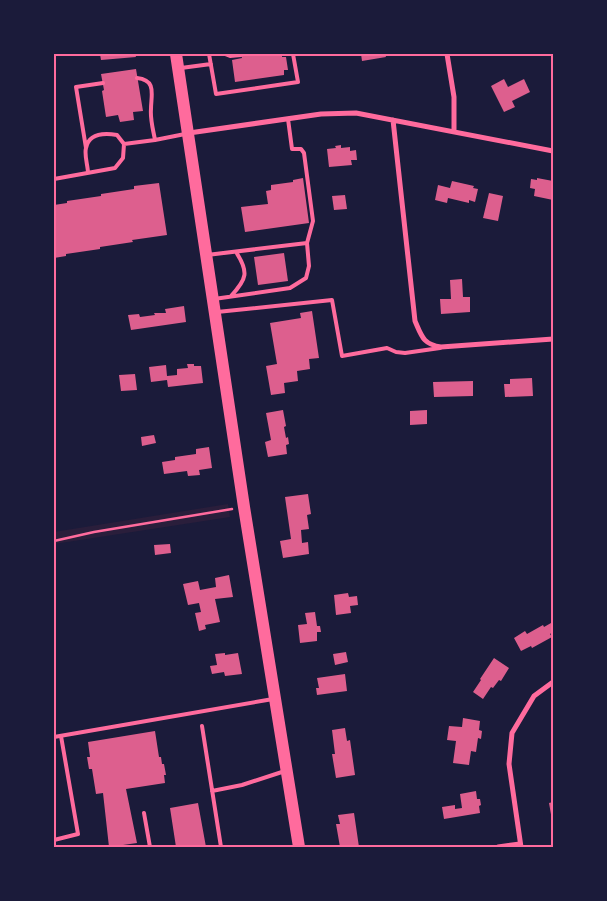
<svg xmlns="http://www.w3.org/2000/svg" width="607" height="901" font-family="Commissioner,sans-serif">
<rect width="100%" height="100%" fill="#1b1b3a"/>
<path fill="#2a1e3b" d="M228 504 230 517 54 544V532Z"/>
<path fill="#dd5f8e" d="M100 54H135L136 57 101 60Z
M241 54H254V56L282 54V57H286L288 70H284V75L235 82 232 60 242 58Z
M361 54H385L386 57 362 61Z
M136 69 143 111 133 112 134 120 120 122 118 115 106 117 102 91 104 90 101 74Z
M504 79 508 87 524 79 530 92 512 101 515 107 504 112 491 86Z
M341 145V148L350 147V151L356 150 357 160H351L352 165 329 167 327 149 336 148 335 146Z
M303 178 309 223 245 232 241 207 268 204 266 191 271 190V185L293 182V180Z
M537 178 553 181V200L534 196 535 189 530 188 531 179 537 180Z
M452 181 474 186 473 188 478 189 475 202 469 200V203L448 198 447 203 435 200 438 185 450 188Z
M159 183 167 235 132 240 133 242 100 247V249L66 254V256L54 258V205L67 203V201L101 196V194L134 189V186Z
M489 193 503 196 498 221 483 218Z
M345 195 347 209 334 210 332 196Z
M284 253 288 281 258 285 254 257Z
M462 279 463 297H470V312L441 314 440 299H451L450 280Z
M184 306 186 322 131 330 128 315 139 314 140 317 155 315 154 313H166L165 309Z
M312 311 319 358 309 359 310 369 297 371 298 381 284 383 285 393 271 395 266 366 277 364 270 323 301 318 300 313Z
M187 364H194V366H201L203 383 168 387 167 380 151 382 149 367 166 365 167 376 177 375V369L188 368Z
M135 374 137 390 121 391 119 375Z
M532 378 533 396 505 397 504 384H510V379Z
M473 381V396L434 397 433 382Z
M283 410 286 426 284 427 286 438 288 437 289 444 286 445 287 454 268 457 265 442 271 440 266 413Z
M427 410V424L410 425V411Z
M154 435 156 443 142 446 141 437Z
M209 447 212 468 199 470 200 475 188 476 187 471 164 474 162 462 175 460V457L196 454V449Z
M308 494 311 514 307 515 309 529 301 530 302 543 308 542 309 554 283 558 280 541 291 539 285 497Z
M170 544 171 553 155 555 154 545Z
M229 575 233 597 215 599 220 622 205 625 206 629 199 631 195 613 201 612 199 603 188 605 183 584 198 581 200 590 216 587 215 578Z
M348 593 349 597 357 596 358 605 350 606 351 613 336 615 334 595Z
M315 612 317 626H320L321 632H317V641L300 643 298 625 307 624 305 613Z
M551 623 553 627V632L550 634 552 637 532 648 531 646 521 651 514 638 525 631 527 634 543 625 544 627Z
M346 652 348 662 335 665 333 654Z
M225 653V655L238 653 242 674 225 676 224 672 212 674 210 666 217 665 215 654Z
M494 658 509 668 501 681 499 680 493 688 491 687 483 699 473 692 481 680 480 679Z
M345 674 347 691 317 695 316 688H319L317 678Z
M463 718 480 721 479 730 482 731 481 739 478 738 476 752 471 751 469 765 453 763 456 741 447 740 449 726 462 727Z
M345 728 347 741 350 740 355 775 336 778 332 754H335L332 730Z
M155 731 159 757H161L162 764H164L166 775H164L165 783 126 789 137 843 109 847 103 793 96 794 92 769H89L87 757H90L88 742Z
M476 791 477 799H480L481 805 479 806 480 813 444 819 442 807 455 805V809L462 808 460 794Z
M553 802V820H552L549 803Z
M198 803 206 847H176L170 808Z
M354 813 359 847H340L336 824H340L338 815Z"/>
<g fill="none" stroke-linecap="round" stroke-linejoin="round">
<path stroke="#ff6b9d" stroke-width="2.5" d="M54 541 94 532 232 509"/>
<path stroke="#ff6b9d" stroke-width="4" d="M209 54 216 94 298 82 293 54
M225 54 230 56 241 55
M181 68 211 64
M137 78C157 80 151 95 151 109 150 119 153 129 155 140
M124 144 155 140 185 134
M86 148 76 87 103 83
M54 179 115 168 123 158 124 144 117 135C105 133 89 133 86 148 84 155 88 166 88 173
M207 255 307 243
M231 296C247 279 249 272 236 252
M214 299 290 288 306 278 309 266 307 243 313 221 304 153 301 149H292L288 119
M217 312 332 300 342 356 387 348 396 352 405 353 440 348
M202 726 221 847
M54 737 273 699
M212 791 242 785 285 771
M144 813 150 847
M54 840 78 834 61 736"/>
<path stroke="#ff6b9d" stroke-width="5" d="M447 54 454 97V132
M393 120 415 321C422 337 423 344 441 347L553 339
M189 133 321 114 356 113 553 151
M498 847 520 844
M521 847 509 764 512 733 534 696 553 682"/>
<path stroke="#ff6b9d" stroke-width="12" d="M176 54 244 507 299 847"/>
</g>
<rect width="607" height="901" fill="none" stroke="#1b1b3a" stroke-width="110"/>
<rect x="55" y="55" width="497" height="791" fill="none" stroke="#ff6b9d" stroke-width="2"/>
</svg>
